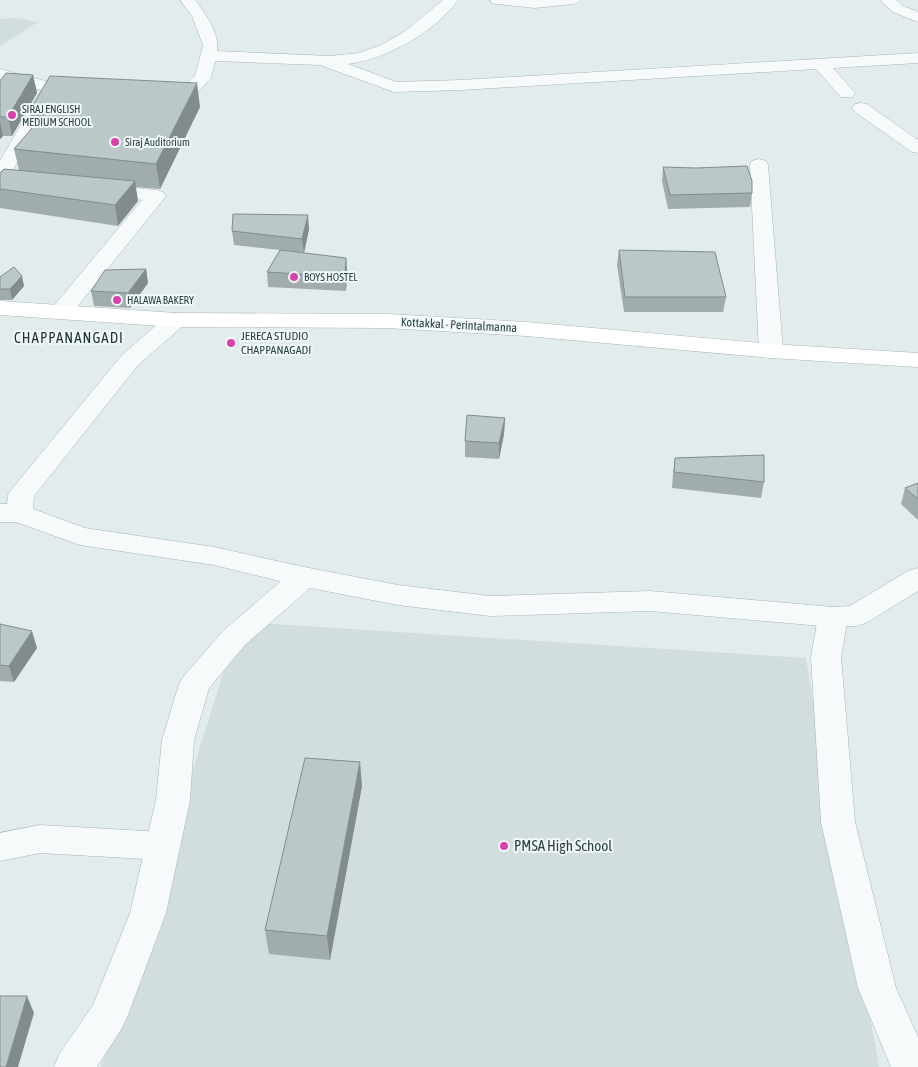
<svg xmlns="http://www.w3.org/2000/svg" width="918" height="1067" font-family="'Asap Condensed',sans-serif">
<rect width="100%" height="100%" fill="#e3ecec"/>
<path fill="#d1ddde" d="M15 18 38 22 0 46V19Z
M241 622 806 658 832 819 845 874 879 1067H101L234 638Z"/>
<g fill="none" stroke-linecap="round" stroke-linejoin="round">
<g stroke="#a7b6b7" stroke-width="1">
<path id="minor" d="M180 0H195C204 11 221 36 217 51L330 56 359 53 381 45 404 32 443 0H458C435 32 387 59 348 64L396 82 461 80 918 53V63L833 68 855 93 853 97H841L816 69 461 90 394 92 320 65 215 61 211 78 193 97 164 99 158 98 156 94 158 90 182 88 195 76 203 45 192 16Z
M490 0H580L578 3 573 4 535 8 497 4 492 3Z
M880 0H896L903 6 918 12V22L893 12Z
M0 69 57 84 59 88 9 177 7 181 0 183V161L41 90 0 79Z
M861 103 867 104 918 140V153L912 152 855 112 852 108 855 104Z
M759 159 766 161 768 165 783 351 779 356 771 358 763 356 759 351 750 165 752 161Z
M100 184 156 190 163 192 166 196 69 317 61 319 53 317 50 312 53 307 142 200 93 194 90 190 93 186Z
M176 313 184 315 187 320 184 325 138 365 34 496 33 509 85 528 214 547 304 567 314 570 318 577 314 584 304 587 214 565 80 545 16 522H0V504H7L8 495 12 489 122 355 168 315Z
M833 607 843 610 848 617 841 657 855 822 896 988 918 1037V1067H891L858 988 821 822 811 657 818 617 823 610Z
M40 825 163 832 175 836 181 846 175 856 163 860 40 853 0 861V833Z"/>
</g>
<g stroke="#a7b6b7" stroke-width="1">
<path id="tertiary" d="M304 567 398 585 490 596 650 591 833 607 850 606 908 571 918 568V591L866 623 856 626 833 627 650 611 490 616 398 605 310 588 245 645 209 688 194 740 190 800 166 913 128 1015 122 1028 97 1067H54L60 1053 93 1005 130 913 156 800 162 740 179 684 184 676 223 631 294 570Z"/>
</g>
<g stroke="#a7b6b7" stroke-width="1">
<path id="secondary" d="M0 301 176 313 387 314 526 322 771 344 918 353V367L771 358 526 336 387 328 176 327 0 315Z"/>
</g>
<use href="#minor" fill="#f6fafa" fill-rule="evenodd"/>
<use href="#tertiary" fill="#f6fafa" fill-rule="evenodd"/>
<use href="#secondary" fill="#fff" fill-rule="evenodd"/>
</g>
<path fill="#a0acae" d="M33 75 37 93 12 136H3L0 139V81Z
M200 107 160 189 135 187 138 201 118 226 0 208V173L19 170 14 149 32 128 29 112Z
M663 167 752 193 750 207 668 209 662 181Z
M309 229 304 253 346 258 347 272 346 291 268 287 267 272 280 250 234 245 232 231Z
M619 250 726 297 723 312H624L617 265Z
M146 269 148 283 130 308 94 306 91 291Z
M0 277 24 286 12 300H0Z
M505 418 504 434 499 459 465 457V441Z
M675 458 764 482 761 498 672 488 673 474Z
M918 483V520L901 504 905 488Z
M0 624 37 648 14 682 0 681Z
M362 786 330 960 269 954 265 930Z"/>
<path fill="#828c8d" d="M33 75 37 93 12 136 8 117Z
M197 83 200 107 160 189 156 164Z
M0 122 3 136 0 139Z
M135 181 138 201 118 226 115 205Z
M308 215 309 229 304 253 302 239Z
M346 258 347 272 346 291 345 277Z
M146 269 148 283 130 308 128 293Z
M22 276 24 286 12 300 10 289Z
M505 418 504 434 499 459V443Z
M32 631 37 648 14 682 9 666Z
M360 762 362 786 330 960 327 936Z
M27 996 34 1013 18 1067H6Z"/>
<path fill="#bac8ca" stroke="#828c8d" d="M6 73 33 75 8 117H0V81Z
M50 76 197 83 156 164 14 149 46 112H29Z
M747 166 752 181V193L670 195 663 167 696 168Z
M4 169 135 181 115 205 0 189V173Z
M233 214 308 215 302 239 232 231Z
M280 250 346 258 345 277 267 272Z
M619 250 715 252 726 297H625Z
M14 267 22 276 10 289H0V277Z
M146 269 128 293 91 291 105 270Z
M467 415 505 418 499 443 465 441Z
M764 455V482L674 472 675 458Z
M918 483V499L905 488Z
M0 624 32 631 9 666 0 665Z
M305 758 360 762 327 936 265 930Z
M0 996H27L6 1067H0Z"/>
<g fill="#d842aa" stroke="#f3f9f9" stroke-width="2">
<circle cx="12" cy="115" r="5"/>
<circle cx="115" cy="142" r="5"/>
<circle cx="294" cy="277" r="5"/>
<circle cx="117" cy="300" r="5"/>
<circle cx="231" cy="343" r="5"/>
<circle cx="504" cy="846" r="5"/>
</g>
<g text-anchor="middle" stroke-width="4" stroke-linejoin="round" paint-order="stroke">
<g font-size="11" fill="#294346" stroke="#f3f9f9" text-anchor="start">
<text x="22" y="113">SIRAJ ENGLISH<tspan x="22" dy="13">MEDIUM SCHOOL</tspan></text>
<text x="125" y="146">Siraj Auditorium</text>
<text x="304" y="281">BOYS HOSTEL</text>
<text x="127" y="304">HALAWA BAKERY</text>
</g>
<g font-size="12" fill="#294346" stroke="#f3f9f9">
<text transform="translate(459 325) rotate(3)" y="4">Kottakkal - Perintalmanna</text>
</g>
<g font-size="12" fill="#294346" stroke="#f3f9f9" text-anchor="start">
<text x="241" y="340">JERECA STUDIO<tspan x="241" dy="14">CHAPPANAGADI</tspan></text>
</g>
<g font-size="15" letter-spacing="1" fill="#1c3437" stroke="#f3f9f9">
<text x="69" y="343">CHAPPANANGADI</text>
</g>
<g font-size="15" fill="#294346" stroke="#f3f9f9" text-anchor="start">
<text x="514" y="851">PMSA High School</text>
</g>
</g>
</svg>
